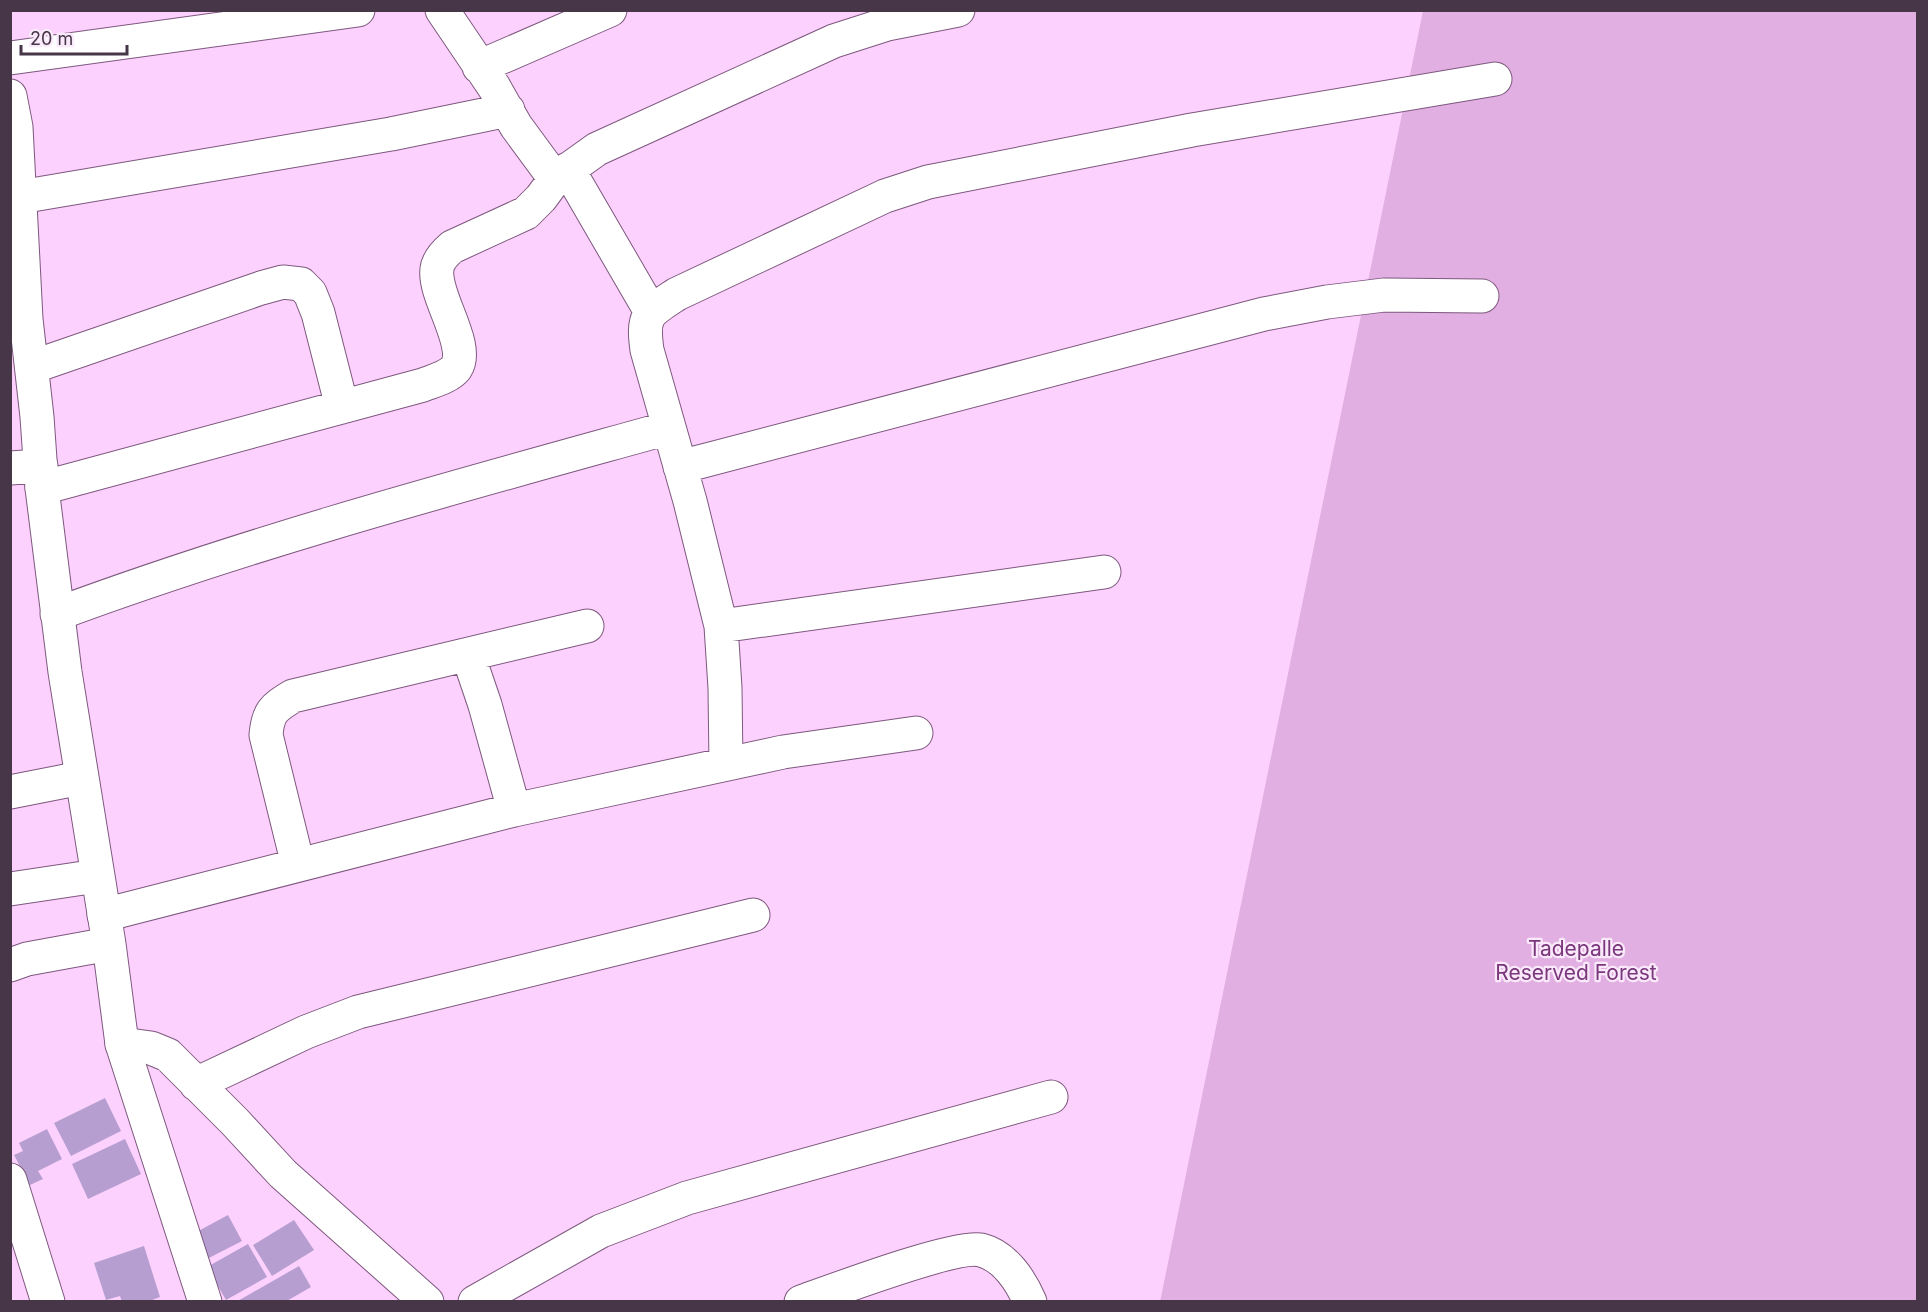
<svg xmlns="http://www.w3.org/2000/svg" width="1928" height="1312" font-family="Inter,sans-serif">
<rect width="100%" height="100%" fill="#fdd1fd"/>
<path fill="#e1afe1" d="M1423 11H1917V1301L1160 1302Z"/>
<path fill="#b69fd0" d="M105 1098 121 1131 71 1156 54 1123Z
M47 1129 62 1159 38 1171 43 1179 30 1185 14 1155 23 1151 19 1143Z
M125 1139 141 1174 88 1199 72 1164Z
M228 1215 242 1241 205 1260 191 1235Z
M294 1220 314 1250 272 1276 253 1245Z
M248 1244 267 1277 226 1300 207 1267Z
M144 1246 160 1297 147 1302H122L120 1296 106 1300 94 1263Z
M299 1266 311 1287 285 1302H236Z"/>
<g fill="none" stroke-linecap="round" stroke-linejoin="round">
<g stroke="#7d587e" stroke-width="35">
<path id="minor" d="M442 10 494 87 516 126 555 179
M10 58 358 10
M479 67 610 10
M568 169 651 312
M20 197 391 134 508 110
M32 367 261 288 283 282 301 284 310 293 318 313 342 407
M680 467 1264 314 1327 302 1384 295 1482 296
M10 468 41 466
M42 488 423 385C433 381 449 377 456 368 471 345 433 296 437 269 438 260 445 253 452 247L526 213 541 198 555 179 597 149 834 41 887 24 958 10
M57 614C257 540 463 485 668 428
M721 626 1104 572
M468 655 485 705 514 810
M726 764 725 688 721 626 690 501 647 350C642 314 648 313 677 294L885 196 928 182 1192 130 1495 79
M10 792 81 778
M298 865 266 735C268 712 273 708 293 696L587 626
M10 889 97 876
M104 915 514 810 783 752 916 733
M122 1044 151 1048 168 1055 235 1122 283 1174 427 1302
M196 1084 306 1032 358 1012 753 915
M10 1180 48 1302
M475 1302 601 1231 687 1198 1051 1097
M801 1302C832 1291 957 1244 981 1250 1005 1256 1021 1281 1030 1302"/>
</g>
<g stroke="#7d587e" stroke-width="35">
<path id="tertiary" d="M10 96 16 127 26 319 37 417 42 488 65 672 109 944 122 1044 205 1302
M10 965 27 959 109 944"/>
</g>
<use href="#minor" stroke="#fff" stroke-width="33"/>
<use href="#tertiary" stroke="#fff" stroke-width="33"/>
</g>
<g text-anchor="middle" stroke-width="4.5" stroke-linejoin="round" paint-order="stroke">
<g font-size="21" fill="#7a377c" stroke="#fae9fa">
<text x="1576" y="956">Tadepalle<tspan x="1576" dy="24">Reserved Forest</tspan></text>
</g>
</g>
<rect width="1928" height="1312" fill="none" stroke="#473647" stroke-width="24"/>
<path d="M21 45v9h106v-9" fill="none" stroke="#473647" stroke-width="3"/>
<text x="30" y="45" font-size="18" fill="#473647" stroke="#fae9fa" stroke-width="4.5" paint-order="stroke">20 m</text>
</svg>
